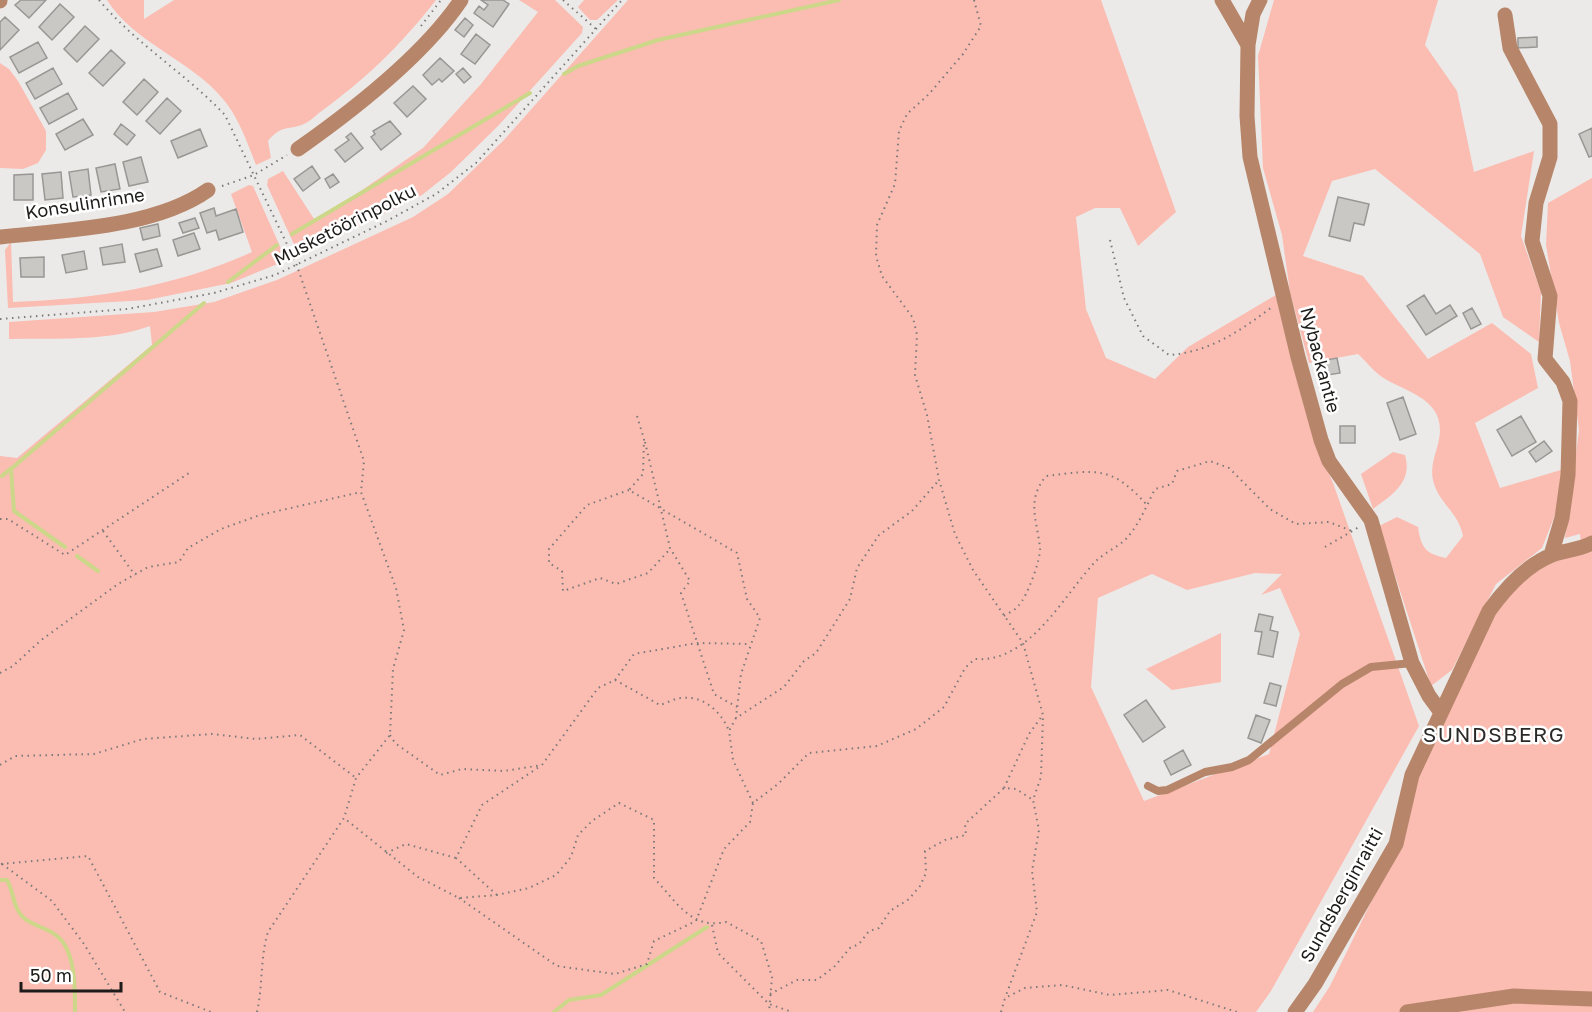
<svg xmlns="http://www.w3.org/2000/svg" width="1592" height="1012" font-family="'Golos Text',sans-serif">
<rect width="100%" height="100%" fill="#eceae8"/>
<path fill="#fbbcb2" fill-rule="evenodd" d="M107 0H144V19L174 0H436C399 47 367 78 319 113 314 117 309 122 304 124 287 131 282 124 268 141L271 158 256 165C247 142 239 118 223 99 191 60 134 43 107 0Z
M519 0H555L583 27 582 33 499 125 451 172 422 195 308 251H297L267 185 268 179 283 171 316 222 423 148 481 84 538 12Z
M584 0H618L597 20H590L578 7Z
M628 0H1101L1176 212 1138 246 1120 208H1095L1076 217 1086 309 1106 358 1155 379 1188 347 1276 295 1315 441 1333 483 1419 726 1271 991 1256 1012H0V456L17 458 152 345 150 326C105 342 55 338 9 339V322L154 312 214 302 277 280 413 217 448 194 504 140ZM1255 573 1282 574 1261 595 1280 588 1300 634 1269 754 1144 801 1091 687 1098 598 1152 574 1187 590Z
M1274 0H1438L1425 45 1457 91 1474 172 1534 151 1521 236 1541 292 1539 342 1503 317 1480 254 1375 169 1332 181 1303 256 1363 276 1428 359 1492 323 1531 354 1538 388 1475 423 1500 488 1564 469 1557 510 1542 548 1496 584 1452 670 1431 686 1379 526 1397 517 1418 527C1421 547 1425 554 1446 558L1463 536C1458 511 1438 503 1433 480 1429 462 1440 447 1440 430 1440 397 1403 391 1382 377 1373 371 1366 361 1358 354L1309 363 1290 292 1282 235 1263 168 1258 56Z
M0 63 9 69 18 81 46 131V150L38 163 23 169 0 168Z
M1592 178V1012H1313L1330 986 1401 841 1417 774 1501 601 1537 568 1586 551 1581 543 1580 534 1565 538 1579 430 1570 361 1559 323 1546 245 1548 203Z
M249 185 253 186 283 253 280 263 231 283 147 300 8 308 5 250 11 242 13 302C97 299 175 287 252 252L231 194Z
M1393 452 1405 455C1413 482 1392 495 1373 509L1361 474Z
M1221 633V682L1172 690 1146 669Z"/>
<g fill="none" stroke-linecap="round" stroke-linejoin="round">
<path stroke="#ccd789" stroke-width="4" d="M564 74 578 66 658 40 839 0
M292 234 530 93
M228 282 277 245
M2 476 10 469
M65 547 14 511 11 469 204 303
M77 556 98 571
M0 880H7C14 892 13 909 24 918 33 926 48 928 57 936 76 951 75 990 75 1012
M554 1012 569 1000 601 995 707 927"/>
</g>
<path fill="#c9c8c5" stroke="#989794" stroke-width="1.5" d="M21 0H46L29 18 15 5Z
M481 0H503L509 4 493 27 474 13 479 6 484 10 488 5Z
M60 4 74 17 52 40 39 27Z
M5 17 19 30 0 50V22Z
M465 18 473 25 464 37 455 30Z
M85 26 99 39 77 62 64 49Z
M476 34 490 45 475 64 461 54Z
M1537 37V47L1518 48V38Z
M38 42 47 58 19 73 10 57Z
M111 50 125 63 103 86 89 73Z
M440 58 454 71 442 82 439 79 432 85 423 75Z
M53 68 62 84 35 99 26 83Z
M463 68 471 77 464 83 456 74Z
M144 79 158 92 137 115 123 102Z
M413 86 426 99 407 117 394 103Z
M68 93 77 109 49 124 40 108Z
M167 98 181 111 160 134 146 121Z
M83 119 93 135 65 150 56 134Z
M390 121 401 134 381 150 371 137 375 134 373 131Z
M121 124 135 135 127 145 114 134Z
M1592 128V156L1589 157 1579 134Z
M200 129 207 146 178 158 171 141Z
M351 133 363 148 345 162 335 150 349 140 346 137Z
M141 157 148 182 129 186 123 162Z
M115 164 120 189 101 192 96 168Z
M312 166 320 178 303 191 294 179Z
M88 169 91 195 73 197 69 172Z
M61 172 63 198 45 200 42 174Z
M33 174V200H14V175Z
M333 174 339 182 330 188 325 179Z
M1338 197 1369 204 1364 225 1354 223 1350 241 1329 236Z
M214 208 216 216 236 209 243 232 219 240 216 230 207 233 200 213Z
M195 218 199 228 183 233 179 223Z
M158 224 160 236 143 240 140 228Z
M194 233 200 249 178 256 173 240Z
M122 244 125 262 103 265 100 248Z
M157 249 162 266 140 272 135 254Z
M84 251 87 269 66 273 62 255Z
M44 257V277H21L20 258Z
M1424 295 1436 314 1450 305 1457 316 1426 335 1407 306Z
M1472 308 1481 324 1471 329 1463 313Z
M1337 358 1340 373 1328 375 1326 360Z
M1403 397 1416 434 1400 440 1387 403Z
M1521 416 1536 442 1512 456 1497 430Z
M1340 426H1355V443H1340Z
M1544 441 1552 451 1536 462 1529 452Z
M1259 614 1273 617 1270 630 1278 632 1273 657 1258 654 1262 632 1255 631Z
M1270 683 1281 686 1276 706 1264 703Z
M1146 700 1165 727 1143 742 1124 715Z
M1256 715 1270 720 1261 743 1248 738Z
M1183 750 1191 765 1171 775 1164 761Z"/>
<g fill="none" stroke-linecap="round" stroke-linejoin="round">
<path stroke="#7b7a79" stroke-width="2" stroke-dasharray="1.5 4.5" stroke-linecap="butt" d="M99 0C136 44 185 73 225 115L296 263 364 461 361 492 396 588 404 630 393 669 390 735 356 778 344 818
M563 0 596 29
M974 0 981 26 963 54 929 94 907 114 899 131 895 184 877 225 876 256 882 276 913 318 917 335 915 375 927 415 939 480 955 534 973 570 1023 643 1043 715 1041 777 1033 800 1039 830 1032 871 1037 912 1005 998
M421 26 441 0
M222 186 254 175 287 155
M1110 240 1124 298 1143 336 1169 355C1210 352 1240 331 1272 307
M0 319 127 309 214 293 275 275 387 221 436 194 476 163 622 0
M637 416 644 439 643 474 629 490 737 553 747 599 760 618 741 674 736 718
M645 442 670 548 690 581 681 593 714 694 737 707
M629 490 587 505 549 549V563L562 571 563 591 600 578 616 584 648 573 670 549
M0 519H8L65 555 189 473
M103 531 135 575
M1325 547 1359 527
M1004 616C1008 613 1016 610 1019 605 1027 597 1041 559 1040 548 1037 519 1026 501 1046 476 1097 470 1111 465 1147 505
M0 673 13 666 40 641 118 584 148 567 179 562 188 548 221 529 260 515 361 492
M615 680 660 705C667 703 675 698 682 698 704 695 722 713 729 731
M390 735 395 743 440 775 462 769 504 771 542 765 598 688 615 680 634 654 697 643 749 644
M0 765 15 756 94 754 143 739 212 734 256 739 300 735 356 778
M1004 788 1029 734 1042 716
M753 803 733 760 729 731 736 718 784 687 804 661 816 653 850 599 857 568 879 535 912 511 939 480
M386 853 406 844 456 858
M1 864 88 856 160 992 211 1012
M2 864 52 901 84 944 125 1012
M497 895 456 858 482 805 539 767
M459 898 557 966 615 974 647 964 654 941 696 921 724 849 750 822 753 803 778 784 809 753 877 746 916 729 944 707 965 668 975 659C1030 663 1063 596 1095 562 1104 553 1116 548 1125 540 1139 525 1146 507 1155 489L1172 484 1177 471 1210 461 1229 468 1270 509 1296 524 1329 522 1352 531
M712 925 718 953 769 1004 792 1012
M770 994 797 980H817L835 966 850 948 859 944 869 931 879 928 890 911 909 899 920 886 926 873 925 851 945 840 966 835 965 824 1004 788 1016 789 1033 800
M257 1012C263 985 260 958 268 932L344 818 418 877 459 898 497 895 529 888 556 875 571 857 578 835 592 821 619 803 654 820V878C676 901 691 930 726 922L761 941 772 977 769 1012
M1001 1012 1005 998 1025 988 1062 985 1110 995 1168 990 1237 1012"/>
<path stroke="#b7866a" stroke-width="8" d="M1148 786 1158 791 1167 790 1205 772 1232 767 1249 760 1342 684 1371 667 1412 663"/>
<path stroke="#b7866a" stroke-width="15" d="M1222 0 1248 45 1247 116 1250 157 1298 357 1321 440 1329 461 1371 520 1412 663 1429 696 1440 711
M0 1V0
M1505 15 1510 48 1550 124V157L1536 203 1532 241 1550 296 1545 359 1563 382 1570 401 1568 475 1562 518 1551 555
M1248 45 1253 14 1260 0
M298 149C352 111 424 55 461 0
M0 237C64 230 154 228 208 190
M1295 1012 1315 984 1396 844 1412 775 1489 611C1505 589 1526 565 1552 555 1565 550 1579 550 1592 543
M1407 1012 1514 996 1592 999"/>
</g>
<g text-anchor="middle" stroke-width="5" stroke-linejoin="round" paint-order="stroke">
<g font-size="18" fill="#1d1c1b" stroke="#fff">
<text transform="translate(85 204) rotate(-9)" y="6">Konsulinrinne</text>
<text transform="translate(345 225) rotate(-27)" y="6">Musketöörinpolku</text>
<text transform="translate(1320 360) rotate(75)" y="6">Nybackantie</text>
<text transform="translate(1342 895) rotate(-61)" y="6">Sundsberginraitti</text>
</g>
<g font-size="21" letter-spacing="1.5" fill="#2b2a28" stroke="#fff">
<text x="1494" y="742">SUNDSBERG</text>
</g>
</g>
<path d="M21 982v9h100v-9" fill="none" stroke="#1d1c1b" stroke-width="3"/>
<text x="30" y="982" font-size="18" fill="#1d1c1b" stroke="#ffffff" stroke-width="4.5" paint-order="stroke">50 m</text>
</svg>
